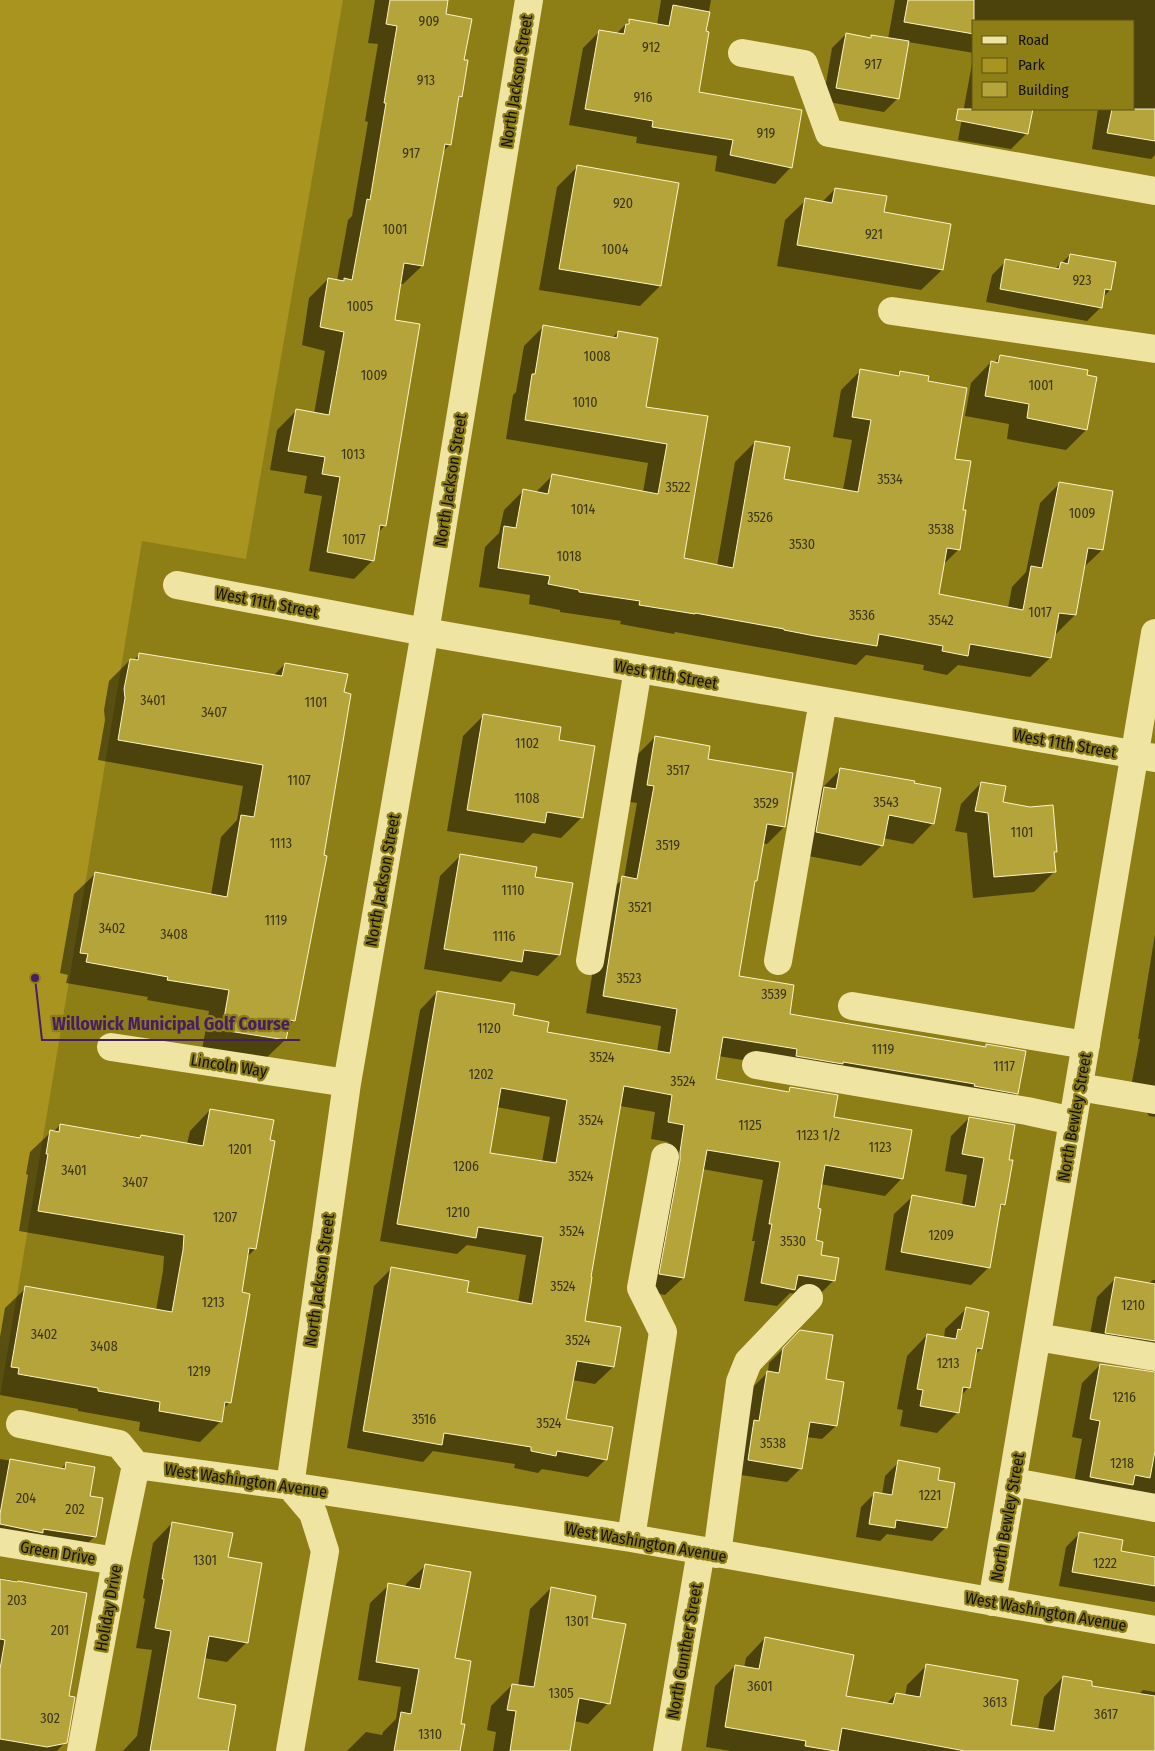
<svg xmlns="http://www.w3.org/2000/svg" width="1155" height="1751" font-family="'Fira Sans Condensed',sans-serif">
<rect width="100%" height="100%" fill="#8e7e16"/>
<path fill="#a8941f" d="M0 0H343L246 559 142 541 0 1397Z"/>
<path fill="#0007" fill-rule="evenodd" d="M375 0H447L444 15 463 61 461 96 457 99 450 144 443 152 422 266 403 284H399L393 321 385 525 378 533 373 560 354 579 309 571 322 496 304 493 307 476 270 470 277 430 296 411 314 414 325 351 302 345 309 298 328 279 337 281 348 220 352 216 368 122 365 121 378 44 368 43Z
M661 0H711L705 32 698 93 791 167 775 184 715 171 717 156 636 143 637 137 569 125 583 48 600 31 616 34 630 20 657 25Z
M895 0H1155V155L1151 159 1092 149 1098 109H1134V21H974V109H1032L1027 133 1011 149 958 140 974 53 908 42 898 98 884 112 823 101 832 48 846 34 869 38 872 36 888 39Z
M577 167 660 286 640 306 539 290 557 187Z
M835 189 883 213 942 270 921 290 777 266 785 220 806 200 821 203Z
M1070 255 1110 290 1102 298 1101 307 1087 321 986 302 992 275 1006 261 1055 269Z
M544 326 612 338 618 332 645 408 707 417 683 559 717 566 735 462 755 442 783 480 843 490 852 440 833 437 841 390 861 370 896 377 900 372 927 382 953 460 962 511 958 550 943 565 938 595 1008 608 1012 587 1026 572 1040 503 1060 483 1102 550 1083 568 1075 615 1055 635 1050 658 1030 677 958 665 947 675 923 670 924 665 866 655 856 665 675 632 674 634 620 624 621 621 560 612V610L529 604 530 595 479 587 485 547 499 533 504 510 523 491 535 493 552 476 643 492 648 463 506 439 513 395 516 392 524 346Z
M1000 357 1086 430 1066 450 1007 439 1009 424 965 416 971 383 991 362 994 363Z
M140 654 273 676 285 664 294 1020 287 1027 285 1040 264 1060 202 1050 209 1011 147 1000 148 997 66 983 68 975 60 973 74 894 95 874 211 895 221 837 237 820 243 786 98 760 105 720 104 710 109 681 130 660 133 661Z
M483 716 557 741 582 817 561 838 533 833 523 843 447 831 463 736Z
M655 737 707 760 784 827 767 844 762 843 753 883 738 977 788 1015 984 1048 986 1046 1017 1093 1000 1111 780 1066 718 1056 714 1080 786 1093 791 1088 832 1118 902 1178 885 1196 820 1184 814 1241 820 1256 834 1280 816 1298 790 1293 777 1306 744 1301 755 1241H752L763 1180 702 1169 683 1278 665 1295 643 1291 668 1142 651 1139 655 1112 620 1106 583 1322 620 1328 613 1367 595 1384 572 1380 565 1420 606 1459 588 1477 542 1469 538 1473 514 1468 515 1464 433 1451 423 1462 347 1448 374 1286 391 1269 466 1293 518 1303 526 1255 467 1245 457 1254 380 1241 420 1010 437 992 511 1016 546 1033 657 1052 661 1026 586 1013 605 895 624 878 637 803 630 802 637 755ZM496 1107 550 1117 542 1162 488 1154Z
M841 769 933 823 913 844 883 838 882 845 861 866 808 856 820 790Z
M981 783 1056 852 1053 854 1055 871 1034 892 973 898 967 833 955 831 961 804Z
M461 855 534 878 572 884 559 955 538 976 511 971 501 982 424 969 440 876Z
M1155 934V1117L1149 1116 1144 1108 1128 1103 1140 1039H1138Z
M210 1110 255 1249 247 1257 240 1293 230 1402 223 1409 221 1421 200 1442 139 1431 140 1422 78 1411V1409L0 1395V1337L5 1308 26 1288 156 1310 163 1271 164 1256 19 1231 28 1175 26 1174 30 1152 51 1132H53L60 1125 138 1139 141 1136 187 1144 190 1131Z
M969 1118 1007 1161 1004 1204 999 1209 989 1267 971 1285 885 1270 894 1214 912 1197 962 1205 967 1175 945 1171 951 1136Z
M1116 1278 1148 1284 1153 1280H1155V1510L1072 1495 1082 1439 1072 1437 1082 1383 1100 1365 1152 1374 1151 1370 1087 1351 1097 1297Z
M966 1309 981 1349 974 1356 968 1388 961 1396 958 1412 937 1433 900 1426 903 1410 897 1409 907 1356 927 1335 944 1338 945 1329Z
M787 1345 824 1380 836 1426 822 1439 806 1437 801 1468 787 1482 734 1474 747 1429 754 1386 768 1372 769 1363Z
M0 1459 61 1469 67 1463 89 1497 95 1536 81 1550 0 1540Z
M899 1462 936 1481 945 1528 932 1541 887 1534 880 1541 856 1537 861 1507 875 1493 882 1495 885 1476Z
M172 1523 227 1558 247 1642 227 1662 204 1658 196 1699 227 1751H123L137 1736 152 1650 136 1648 145 1599 143 1598 153 1543Z
M1080 1533 1120 1552 1154 1558 1155 1556V1602L1059 1586 1066 1547Z
M425 1566 454 1659 460 1725 458 1751H347L366 1732 382 1735 383 1732 396 1719 401 1687 358 1680 370 1603 389 1585 406 1588V1584Z
M0 1578 85 1594 68 1697 65 1742 57 1751H0Z
M551 1588 591 1619 608 1703 588 1724 574 1721 568 1751H493L496 1732 487 1730 491 1706 512 1685 518 1686 530 1609Z
M765 1638 845 1697 886 1704 896 1694 905 1696 907 1685 927 1665 1010 1726 1038 1730 1044 1697 1063 1677 1090 1687 1138 1695 1143 1690 1155 1692V1751H731L706 1747 715 1686 735 1666 744 1668 746 1658Z"/>
<path fill="#b5a43a" stroke="#fbf4c8" fill-rule="evenodd" d="M390 0H448L446 14 472 19 464 60H468L462 97 459 96 451 145 445 144 423 266 404 263 395 320 420 324 386 526 380 525 374 561 327 552 340 477 322 474 325 457 288 451 296 409 329 415 344 332 320 327 328 278 344 281V278L352 280 367 199 370 200 386 103H384L397 26 386 24Z
M908 0H974V34L904 22Z
M673 5 710 12 706 31 709 32 699 92 802 110 792 168 730 155 733 140 652 127 653 121 585 109 599 30 624 34 626 24H629V19L669 26Z
M846 33 871 38V35L909 41 899 99 836 88Z
M958 109H1033L1028 134 956 120Z
M1112 109H1155V141L1107 133Z
M577 165 679 183 661 286 559 269Z
M835 188 887 196 884 212 951 224 943 270 797 245 805 198 832 203Z
M1070 254 1116 262 1111 290 1105 289 1102 308 1000 289 1005 259 1059 269 1061 262 1068 264Z
M543 325 617 338 618 331 658 338 646 407 708 416 684 558 733 568 755 441 790 447 784 479 858 492 871 420 852 417 860 369 899 376 900 371 929 376 928 381 967 388 955 459 971 461 963 510H966L960 550 947 548 939 594 1023 610 1031 566 1042 568 1059 482 1113 491 1103 550 1088 548 1076 615 1059 613 1051 658 970 644 968 656 942 651 943 646 879 634 877 646 815 636 784 630V629L695 613V614L639 605 640 601 579 592V590L548 584 550 576 498 568 504 526 516 528 523 489 548 494 552 474 658 494 667 444 525 420 532 374H535Z
M1000 355 1088 370 1087 375 1097 377 1087 430 1027 418 1029 404 985 396 991 361 998 363Z
M139 653 282 676 285 663 348 674 344 692 351 694 324 855 327 856 295 1021 290 1020 286 1040 222 1030 229 990 167 980 168 977 86 962 88 954 80 953 95 872 227 897 241 815 254 817 263 765 118 740 125 698 124 689 130 659 138 660Z
M483 714 561 727 559 740 595 746 583 818 547 812 545 823 467 810Z
M655 736 710 746 708 759 793 773 785 827 767 824 757 881H755L739 976 794 985 790 1014 986 1047V1044L1026 1051 1018 1094 974 1086 975 1084 843 1062V1064L796 1056 797 1049 723 1037 716 1079 789 1092 790 1087 838 1095 834 1117 912 1130 903 1179 825 1165 818 1208 821 1209 816 1240 823 1242 821 1255 839 1258 835 1281 798 1275 795 1290 761 1283 772 1224H769L780 1162 707 1150 684 1278 659 1274 680 1160V1152L684 1125 668 1122 672 1095 624 1086 591 1277H592L585 1321 621 1327 614 1367 577 1361 566 1419 613 1427 607 1460 557 1451 556 1456 531 1451V1447L444 1433 442 1445 363 1431 391 1267 469 1281 467 1292 532 1304 543 1237 478 1227 476 1238 397 1224 437 991 515 1004 513 1015 549 1022 547 1032 670 1053 677 1009 603 996 622 876 637 879 654 786 647 785ZM501 1088 567 1100 556 1163 490 1153Z
M840 768 915 781 914 783 941 788 934 824 889 815 883 846 816 832 824 787 836 789Z
M981 782 1006 786 1003 802 1030 807 1053 805 1057 852H1054L1056 872 994 877 988 813 975 811Z
M460 854 537 867 535 877 573 883 560 955 524 950 522 962 444 949Z
M210 1109 274 1120 270 1140 275 1141 256 1249 249 1248 242 1292 250 1294 231 1403 225 1402 222 1422 159 1411 160 1402 98 1391V1388L18 1374 19 1368 11 1367 25 1286 172 1312 183 1250 184 1235 38 1211 48 1154H46L50 1130 59 1132 60 1124 140 1138 141 1135 203 1146Z
M969 1117 1015 1125 1009 1160H1013L1005 1205 1001 1204 990 1268 901 1252 912 1195 975 1207 984 1158 962 1154Z
M1115 1277 1155 1284V1341L1105 1333Z
M966 1307 989 1312 982 1349 977 1348 970 1388 963 1387 959 1413 920 1406 923 1390 917 1389 927 1334 956 1339 958 1329 961 1330Z
M800 1330 833 1335 826 1379 844 1382 837 1426 810 1422 802 1469 748 1460 754 1420 759 1421 767 1371 779 1373 783 1348Z
M1100 1364 1155 1372V1451L1150 1478 1135 1475 1133 1485 1090 1477 1100 1421 1090 1419Z
M10 1459 65 1469 66 1462 95 1467 90 1496 103 1498 96 1537 43 1529V1533L0 1524V1514Z
M898 1460 940 1468 938 1480 955 1483 947 1528 896 1520 895 1528 869 1524 874 1492 892 1495Z
M172 1522 233 1533 228 1557 262 1563 248 1643 209 1636 198 1698 236 1705 228 1751H150L171 1631 155 1628 164 1579H162Z
M1079 1532 1123 1540 1121 1551 1155 1557V1586L1072 1572Z
M425 1564 471 1572 455 1658 471 1661 461 1724H465L460 1751H394L401 1712 411 1714 419 1669 376 1662 388 1583 420 1589Z
M0 1579 17 1582 18 1581 87 1593 69 1696 75 1697 67 1743 47 1747 0 1739V1669L5 1640 0 1639Z
M551 1587 596 1596 592 1618 626 1624 610 1704 579 1698 570 1751H510L516 1711 507 1710 512 1684 534 1687Z
M765 1637 854 1655 846 1696 893 1704 896 1693 920 1697 926 1664 1018 1680 1011 1725 1054 1731 1063 1676 1092 1681V1686L1155 1696V1751H965L842 1728 838 1751H835L805 1746 806 1741 725 1727 735 1665 759 1669Z"/>
<g fill="none" stroke-linecap="round" stroke-linejoin="round">
<path stroke="#f0e4a2" stroke-width="28" d="M742 53 804 64 829 133 1155 191
M892 311 1155 349
M177 585 425 632 1155 758
M590 961 638 669
M778 961 823 701
M852 1006 1086 1045
M111 1047 347 1083
M756 1065 1027 1111 1073 1121
M1079 1087 1155 1100
M1037 1337 1155 1357
M20 1424 119 1444 136 1465
M136 1465 290 1486 631 1538 1155 1630
M1013 1482 1155 1508
M631 1538 663 1332 641 1288 665 1157
M0 1542 116 1561
M717 1554 740 1382 748 1362 809 1298
M992 1602 1155 633
M81 1751 116 1561 136 1465
M290 1751 325 1551 313 1513 290 1486 347 1083 425 632 529 0
M667 1751 701 1551"/>
</g>
<g text-anchor="middle" stroke-width="4.5" stroke-linejoin="round" paint-order="stroke">
<g font-size="14" fill="#3a361b">
<text x="429" y="26">909</text>
<text x="651" y="52">912</text>
<text x="873" y="69">917</text>
<text x="426" y="85">913</text>
<text x="643" y="102">916</text>
<text x="766" y="138">919</text>
<text x="411" y="158">917</text>
<text x="623" y="208">920</text>
<text x="395" y="234">1001</text>
<text x="874" y="239">921</text>
<text x="615" y="254">1004</text>
<text x="1082" y="285">923</text>
<text x="360" y="311">1005</text>
<text x="597" y="361">1008</text>
<text x="374" y="380">1009</text>
<text x="1041" y="390">1001</text>
<text x="585" y="407">1010</text>
<text x="353" y="459">1013</text>
<text x="890" y="484">3534</text>
<text x="678" y="492">3522</text>
<text x="583" y="514">1014</text>
<text x="1082" y="518">1009</text>
<text x="760" y="522">3526</text>
<text x="941" y="534">3538</text>
<text x="354" y="544">1017</text>
<text x="802" y="549">3530</text>
<text x="569" y="561">1018</text>
<text x="1040" y="617">1017</text>
<text x="862" y="620">3536</text>
<text x="941" y="625">3542</text>
<text x="153" y="705">3401</text>
<text x="316" y="707">1101</text>
<text x="214" y="717">3407</text>
<text x="527" y="748">1102</text>
<text x="678" y="775">3517</text>
<text x="299" y="785">1107</text>
<text x="527" y="803">1108</text>
<text x="886" y="807">3543</text>
<text x="766" y="808">3529</text>
<text x="1022" y="837">1101</text>
<text x="281" y="848">1113</text>
<text x="668" y="850">3519</text>
<text x="513" y="895">1110</text>
<text x="640" y="912">3521</text>
<text x="276" y="925">1119</text>
<text x="112" y="933">3402</text>
<text x="174" y="939">3408</text>
<text x="504" y="941">1116</text>
<text x="629" y="983">3523</text>
<text x="774" y="999">3539</text>
<text x="489" y="1033">1120</text>
<text x="883" y="1054">1119</text>
<text x="602" y="1062">3524</text>
<text x="1004" y="1071">1117</text>
<text x="481" y="1079">1202</text>
<text x="683" y="1086">3524</text>
<text x="591" y="1125">3524</text>
<text x="750" y="1130">1125</text>
<text x="818" y="1140">1123 1/2</text>
<text x="880" y="1152">1123</text>
<text x="240" y="1154">1201</text>
<text x="466" y="1171">1206</text>
<text x="74" y="1175">3401</text>
<text x="581" y="1181">3524</text>
<text x="135" y="1187">3407</text>
<text x="458" y="1217">1210</text>
<text x="225" y="1222">1207</text>
<text x="572" y="1236">3524</text>
<text x="941" y="1240">1209</text>
<text x="793" y="1246">3530</text>
<text x="563" y="1291">3524</text>
<text x="213" y="1307">1213</text>
<text x="1133" y="1310">1210</text>
<text x="44" y="1339">3402</text>
<text x="578" y="1345">3524</text>
<text x="104" y="1351">3408</text>
<text x="948" y="1368">1213</text>
<text x="199" y="1376">1219</text>
<text x="1124" y="1402">1216</text>
<text x="424" y="1424">3516</text>
<text x="549" y="1428">3524</text>
<text x="773" y="1448">3538</text>
<text x="1122" y="1468">1218</text>
<text x="930" y="1500">1221</text>
<text x="26" y="1503">204</text>
<text x="75" y="1514">202</text>
<text x="205" y="1565">1301</text>
<text x="1105" y="1568">1222</text>
<text x="17" y="1605">203</text>
<text x="577" y="1626">1301</text>
<text x="60" y="1635">201</text>
<text x="760" y="1691">3601</text>
<text x="561" y="1698">1305</text>
<text x="995" y="1707">3613</text>
<text x="1106" y="1719">3617</text>
<text x="50" y="1723">302</text>
<text x="430" y="1739">1310</text>
</g>
<g font-size="16" fill="#111" stroke="#8e7e16">
<text transform="translate(516 81) rotate(-81)" y="6">North Jackson Street</text>
<text transform="translate(450 480) rotate(-81)" y="6">North Jackson Street</text>
<text transform="translate(267 602) rotate(11)" y="6">West 11th Street</text>
<text transform="translate(666 674) rotate(10)" y="6">West 11th Street</text>
<text transform="translate(1065 743) rotate(10)" y="6">West 11th Street</text>
<text transform="translate(382 880) rotate(-80)" y="6">North Jackson Street</text>
<text transform="translate(229 1065) rotate(9)" y="6">Lincoln Way</text>
<text transform="translate(1074 1117) rotate(-80)" y="6">North Bewley Street</text>
<text transform="translate(319 1280) rotate(-82)" y="6">North Jackson Street</text>
<text transform="translate(246 1480) rotate(8)" y="6">West Washington Avenue</text>
<text transform="translate(1007 1517) rotate(-80)" y="6">North Bewley Street</text>
<text transform="translate(646 1542) rotate(10)" y="6">West Washington Avenue</text>
<text transform="translate(58 1552) rotate(9)" y="6">Green Drive</text>
<text transform="translate(108 1608) rotate(-80)" y="6">Holiday Drive</text>
<text transform="translate(1046 1611) rotate(10)" y="6">West Washington Avenue</text>
<text transform="translate(684 1651) rotate(-80)" y="6">North Gunther Street</text>
</g>
</g>
<path fill="none" stroke="#461e68" stroke-width="2" d="M35 978L42 1040H300"/>
<circle fill="#461e68" stroke="#8e7e16" stroke-width="2" cx="35" cy="978" r="5"/>
<g font-size="18" text-anchor="middle" font-weight="bold" fill="#461e68" stroke="#8e7e16" stroke-width="4.5" stroke-linejoin="round" paint-order="stroke">
<text x="171" y="1030">Willowick Municipal Golf Course</text>
</g>
<rect x="972" y="20" width="162" height="90" fill="#8e7e16" stroke="#5c5214"/>
<rect x="982" y="36" width="25" height="8" fill="#f0e4a2" stroke="#5c5214"/>
<text x="1018" y="45" font-size="15" fill="#111111">Road</text>
<rect x="982" y="58" width="25" height="15" fill="#a8941f" stroke="#5c5214"/>
<text x="1018" y="70" font-size="15" fill="#111111">Park</text>
<rect x="982" y="82" width="25" height="15" fill="#b5a43a" stroke="#5c5214"/>
<text x="1018" y="95" font-size="15" fill="#111111">Building</text>
</svg>
